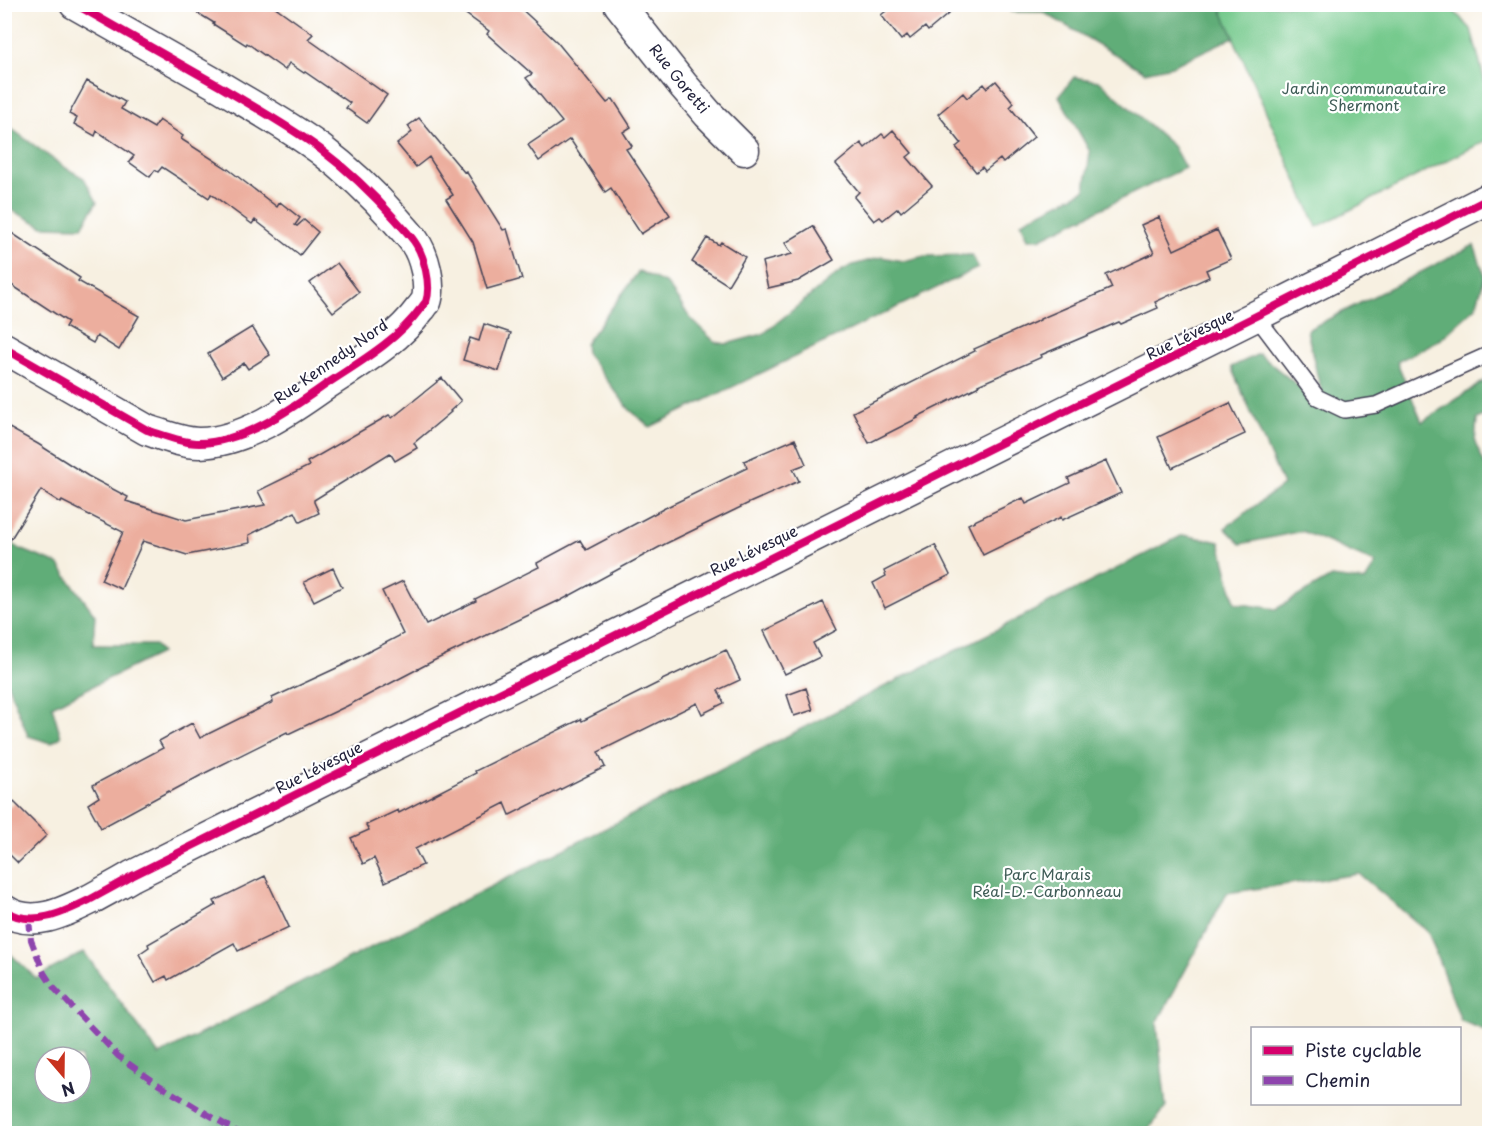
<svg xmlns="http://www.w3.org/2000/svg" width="1494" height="1138" font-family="'Playpen Sans',sans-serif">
<rect width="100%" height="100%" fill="#fff"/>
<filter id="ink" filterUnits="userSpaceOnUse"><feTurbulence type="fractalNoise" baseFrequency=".0167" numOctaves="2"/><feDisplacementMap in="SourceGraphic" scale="12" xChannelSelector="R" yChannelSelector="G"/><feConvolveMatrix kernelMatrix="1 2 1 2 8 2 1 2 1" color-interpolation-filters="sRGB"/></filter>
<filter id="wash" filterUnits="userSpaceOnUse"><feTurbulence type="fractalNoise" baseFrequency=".008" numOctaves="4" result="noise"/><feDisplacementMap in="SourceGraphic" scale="24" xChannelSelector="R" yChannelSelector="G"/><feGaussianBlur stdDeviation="1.35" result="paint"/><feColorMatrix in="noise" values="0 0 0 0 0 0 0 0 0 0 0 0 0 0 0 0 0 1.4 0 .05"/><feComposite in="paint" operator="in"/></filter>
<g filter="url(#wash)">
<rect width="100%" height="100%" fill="#f7f0e1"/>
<path fill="#75c98c" stroke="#4c7664" stroke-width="1.5" d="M1219 5H1448L1471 29 1489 97V139L1317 227Z"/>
<path fill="#60ad78" stroke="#41685a" stroke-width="1.5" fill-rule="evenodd" d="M1008 5H1219L1234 37 1172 66 1145 72 1043 12H1012Z
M1074 77 1099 81 1173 146 1185 168 1039 239H1028L1021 222 1085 190 1090 152 1059 96Z
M5 124 64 167 84 178 97 202 82 227 43 226 5 207Z
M1474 245 1485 276 1476 307 1441 339 1397 362 1422 422 1489 378V413L1477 419 1475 443 1490 475 1489 1032 1461 1021 1428 932 1359 874 1227 893 1157 1023 1166 1107 1146 1133H5L4 948 37 979 44 973 84 952 159 1055 1183 535 1220 542 1235 603 1276 609 1331 577 1365 581 1376 563 1302 531 1241 544 1225 528 1283 485 1231 367 1259 354 1328 410 1318 379 1307 330ZM45 1057H81V1093H45Z
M972 255 978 268 650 427 629 409 586 353 585 344 639 271 667 284 691 319 715 342 726 344 763 334 841 271 853 265 882 257 903 261 925 256Z
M4 538 18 548 58 564 95 615 93 645H155L161 653 52 706 61 737 51 743 28 736 5 677Z"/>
<g id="blocks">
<path fill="#ecae9e" d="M183 4H271L313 34 308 39 387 95 367 123 346 108 350 103 305 72 304 73 289 63 285 70 247 43 246 45 213 24 214 23Z
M452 4H516L557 42 607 103 613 99 631 127 623 132 632 146 626 149 670 215 641 234 611 188 605 192 570 139 539 161 528 145 562 122 526 78 532 74 487 34 489 31Z
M895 4H960L928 31 925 27 910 39 907 35 901 40 881 15Z
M87 81 125 102 121 109 154 128 159 120 183 136 181 139 228 169 277 207 280 202 300 218 295 225 297 226 304 220 318 232 300 255 255 220 252 224 211 194 209 198 162 167 158 172 155 170 150 177 129 162 134 156 97 131 95 136 74 124 77 118 69 114Z
M996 81 1014 103 1010 107 1034 137 1003 163 1000 159 985 171 982 167 976 172 956 147 961 143 938 114 963 93 967 98 984 84 987 88Z
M419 118 464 172 466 171 503 230 507 229 522 279 487 289 473 242 446 199 453 195 429 157 416 167 397 144 412 132 408 126Z
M893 130 912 153 907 157 932 186 901 212 898 208 883 220 880 217 874 221 854 197 859 192 836 164 861 143 865 148 882 134 885 137Z
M1159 217 1174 250 1217 230 1231 259 1206 270 1209 277 1155 302 1158 308 1121 324 1119 322 1041 355 1042 357 978 385 979 386 917 417 918 418 869 443 853 412 975 351 974 349 1040 320V319L1112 288 1106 275 1154 253 1141 225Z
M813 226 834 260 798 281 768 288 762 262 792 254 785 243Z
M4 228 80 278 78 281 139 316 119 350 97 336 93 343 65 327 68 322 4 280Z
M707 238 719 245 721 242 745 257 728 285 692 262Z
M337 263 359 292 333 312 310 283Z
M484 324 511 333 499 371 463 360 470 338 479 341Z
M252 327 270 355 248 369 244 363 222 377 208 354Z
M442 378 461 401 450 411 451 412 414 443 417 448 395 461 390 453 314 500V502L319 513 300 522 295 512 249 535 250 543 187 555 143 541 121 589 101 580 123 532 62 501 61 503 41 490 4 550V425L38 444 88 476 128 497 126 501 186 520 265 505 258 491 309 466 307 462 389 415 392 418Z
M1230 403 1245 434 1172 468 1158 437Z
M795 439 806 464 793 469 799 481 747 504 665 544 558 602V601L435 660 347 706 288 734 287 732 207 772 170 792 169 791 101 828 88 804 99 797 93 785 163 748 159 741 192 723 200 738 273 702 272 698 341 666 403 634 382 591 403 581 426 625 476 601 475 599 539 567 537 563 580 540 586 550 665 508 747 468 744 461Z
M1106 461 1121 493 1062 520 1061 517 983 555 968 524 1023 498 1026 504 1070 483 1068 478Z
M935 545 950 575 885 608 873 583 886 576 884 571Z
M333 568 342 587 314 601 304 582Z
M823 602 837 630 813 643 820 657 785 674 764 631Z
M726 650 740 680 718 690 724 703 702 714 697 703 598 752 605 767 510 815 505 803 415 849 423 865 385 882 374 858 363 864 351 838 369 830 366 825 398 810 399 813 476 773 475 771 581 719 582 721 662 681V680Z
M806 688 813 710 794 716 787 695Z
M14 802 47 835 18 863 4 849V812Z
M265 876 289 927 238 951 234 943 168 980 166 976 155 982 139 954 149 947 148 944 216 905 214 901Z"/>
</g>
</g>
<g filter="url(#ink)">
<use href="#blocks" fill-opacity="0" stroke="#424154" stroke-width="1.5"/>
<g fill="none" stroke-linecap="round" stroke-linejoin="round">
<g stroke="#424154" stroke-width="18">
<path id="service" d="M1256 316 1317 397 1344 410 1376 405 1490 354"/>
</g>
<g stroke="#424154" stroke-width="33">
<g id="minor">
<path id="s1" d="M619 4 683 85 708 114 744 150"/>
<path d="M4 348 147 430C163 435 182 443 199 443 244 442 290 410 325 385 358 363 397 341 420 309 421 309 425 302 426 302 432 285 424 255 414 241 409 234 402 227 396 220 373 194 348 170 320 149 289 126 254 107 221 87 172 59 124 32 75 4"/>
<path d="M4 910C32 929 65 912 91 899 105 891 119 884 132 876L1256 316 1490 198"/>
</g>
</g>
<use href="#service" stroke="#fff" stroke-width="15"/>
<use href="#minor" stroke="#fff" stroke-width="30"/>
<path stroke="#8e44ad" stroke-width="6" stroke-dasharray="12 6" stroke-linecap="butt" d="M29 919 31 940 44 973 54 988 118 1056 159 1085 241 1134"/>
<g stroke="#fff" stroke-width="11">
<path id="cycleway" d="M4 348 147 430C163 435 182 443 199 443 244 442 290 410 325 385 358 363 397 341 420 309 421 309 425 302 426 302 432 285 424 255 414 241 409 234 402 227 396 220 373 194 348 170 320 149 289 126 254 107 221 87 172 59 124 32 75 4
M4 910C32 929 65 912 91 899 105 891 119 884 132 876L1256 316 1490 198"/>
</g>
<use href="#cycleway" stroke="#d6006c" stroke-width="8"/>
</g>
</g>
<g text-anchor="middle" stroke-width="4.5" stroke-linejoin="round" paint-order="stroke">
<g font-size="15" fill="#22223b" stroke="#fff">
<text dy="5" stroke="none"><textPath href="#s1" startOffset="96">Rue Goretti</textPath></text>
<text transform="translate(1190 335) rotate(-26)" y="5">Rue Lévesque</text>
<text transform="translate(331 362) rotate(-35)" y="5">Rue Kennedy Nord</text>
<text transform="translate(754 551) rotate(-26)" y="5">Rue Lévesque</text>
<text transform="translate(319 768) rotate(-27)" y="5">Rue Lévesque</text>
</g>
<g font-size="15" fill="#3f5c57" stroke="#fff">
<text x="1364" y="94">Jardin communautaire<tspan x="1364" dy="17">Shermont</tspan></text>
<text x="1047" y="880">Parc Marais<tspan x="1047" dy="17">Réal-D.-Carbonneau</tspan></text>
</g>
</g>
<rect width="1494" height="1138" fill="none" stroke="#fff" stroke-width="24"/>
<rect x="1251" y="1027" width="210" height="78" fill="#ffffff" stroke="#a7a7b1" stroke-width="1.5"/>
<rect x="1263" y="1046" width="30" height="9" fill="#d6006c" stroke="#a7a7b1" stroke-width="1.5"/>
<text x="1305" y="1057" font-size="18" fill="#22223b">Piste cyclable</text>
<rect x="1263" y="1076" width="30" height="9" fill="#8e44ad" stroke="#a7a7b1" stroke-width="1.5"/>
<text x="1305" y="1087" font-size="18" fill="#22223b">Chemin</text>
<g transform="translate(63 1075) rotate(160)"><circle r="28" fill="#ffffff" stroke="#a7a7b1" stroke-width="1.5"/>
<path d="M0-4.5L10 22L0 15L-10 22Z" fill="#c8321e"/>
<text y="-9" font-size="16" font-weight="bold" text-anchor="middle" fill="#22223b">N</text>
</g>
</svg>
